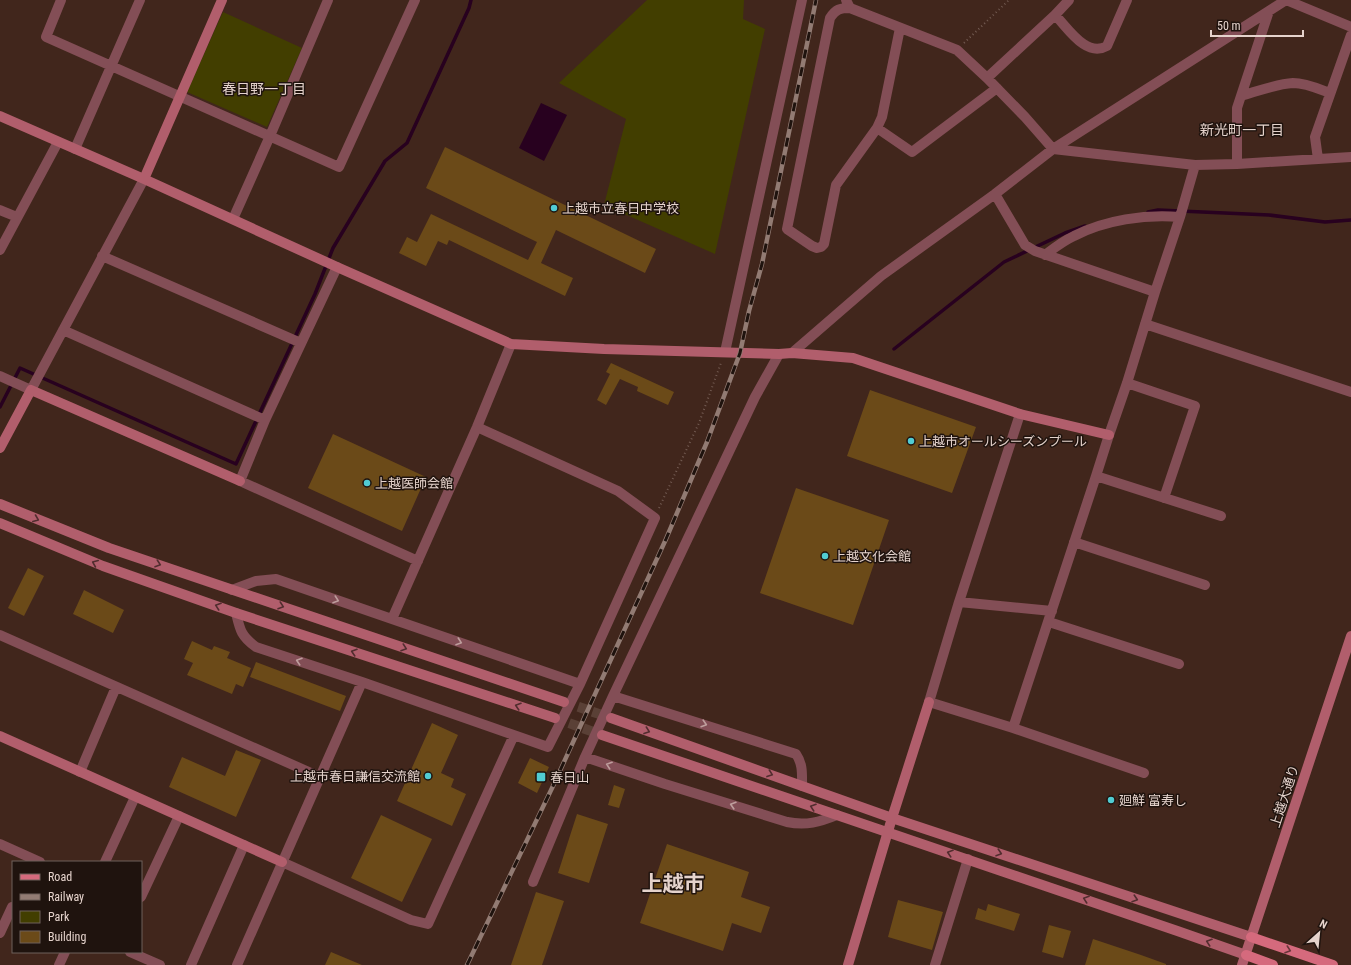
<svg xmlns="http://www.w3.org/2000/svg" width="1351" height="965" font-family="'Roboto Condensed','Noto Sans JP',sans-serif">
<rect width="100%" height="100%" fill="#41261c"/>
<path fill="#423e00" d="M647 0H744L743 19 765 29 715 254 604 205 626 119 559 83Z
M223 12 302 48 267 127 187 92Z"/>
<path fill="#28011f" d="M541 103 567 115 544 161 519 148Z"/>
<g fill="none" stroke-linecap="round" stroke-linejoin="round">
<path stroke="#28011f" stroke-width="3.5" d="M1148 212 1158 210 1269 215 1325 222 1351 220
M894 349 1004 262 1065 233 1085 226
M0 407 20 368 236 464 315 294 333 248 385 161 407 143 469 8 471 0"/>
</g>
<path fill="#6b4a18" d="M445 147 656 249 645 273 556 230 541 263 573 278 565 296 449 240 447 245 438 241 426 266 399 253 407 237 417 242 431 214 528 260 537 242 426 188Z
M611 363 674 392 668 405 637 391 638 387 620 379 606 405 597 400 610 374 606 372Z
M870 390 976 427 952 493 847 456Z
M333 434 426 477 402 531 308 488Z
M796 488 889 520 853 625 760 593Z
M28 568 44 576 24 616 8 608Z
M84 590 124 610 113 633 73 614Z
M192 641 212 650 214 646 230 652 227 658 251 668 243 687 236 684 232 694 187 675 193 663 184 659Z
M256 662 346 696 340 711 250 677Z
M432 723 458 735 441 773 454 779 451 787 466 794 452 826 397 801Z
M236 750 261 760 236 817 169 787 182 757 225 776Z
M530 758 549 767 537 793 518 783Z
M614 785 625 789 619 808 608 805Z
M577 814 608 824 589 883 558 873Z
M381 815 432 839 402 902 351 878Z
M667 844 749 872 741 897 770 907 761 933 732 923 723 951 640 923Z
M536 892 564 901 542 965H511Z
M898 900 943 912 932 950 888 937Z
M988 904 1020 914 1014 931 975 919 978 908 986 911Z
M1049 925 1071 931 1063 958 1042 952Z
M1093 939 1141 955 1166 964V965H1085Z
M331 952 362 965H325Z"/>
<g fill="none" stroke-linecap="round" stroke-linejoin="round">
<path stroke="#5a4036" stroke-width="10" stroke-dasharray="10 5" stroke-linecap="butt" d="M564 702 611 718
M555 718 602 735"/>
<path stroke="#735b52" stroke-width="2" stroke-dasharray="1 3" stroke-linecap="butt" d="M964 43 1009 0
M659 508 699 423 721 363"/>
<path stroke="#834e56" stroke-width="10" d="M61 0 46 37 339 167 415 0
M846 0 850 8 957 50 987 78 1025 117 1053 149 1195 165 1237 164 1351 157
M1286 0 1351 27
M850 8C840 8 836 9 830 18L787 229 812 246 817 248 821 247 824 244 836 185 877 128 912 152 997 88
M1055 15C1068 28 1086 58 1107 46L1127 0
M987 78 1055 15 1069 0
M1241 96C1258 91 1276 84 1293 83 1306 83 1319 89 1330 93
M877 128 882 117 900 28
M75 149 140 0
M1318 159 1315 137 1351 35
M1237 164V108L1269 11
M995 194 1025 245 1035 251 1155 292 1127 383 1109 435 1096 476 1013 728
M0 210 17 217
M233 219 270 136 328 0
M0 250 58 142
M1045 255C1054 248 1063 241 1074 236 1105 220 1145 214 1180 217
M102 256 301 343
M337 267 265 420 240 481 418 561
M1155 292 1180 217 1195 165
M1145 324 1351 392
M63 330 265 420
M725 352 802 0
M792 353 881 276 995 194 1053 149 1286 0
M0 376 31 390 144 179
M1127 383 1195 406 1164 498
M1020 414 959 602 929 702 1013 728 1144 773
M1096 476 1221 516
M1074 542 1205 585
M232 590 256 581 276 579 580 684
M959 602 1052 611
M236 613C240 630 241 636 256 647L362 682 548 747 580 684 655 518 618 491 477 427
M392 619 477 427 511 344
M1049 622 1179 664
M0 635 320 777
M613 696 796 754C803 764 802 774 802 786
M585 757 665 784 787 822C806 826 820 822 837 815
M80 772 116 687
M0 844 40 862
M105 862 135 797
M282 862 411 920 428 924 514 735
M533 882 585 757 613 696 755 397 779 354
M141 897 179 816
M0 933 12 907 13 908
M130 952 160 965
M59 965 65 952
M191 965 244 845
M237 965 362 682
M935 965 968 859"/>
<path stroke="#b15e6c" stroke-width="10" d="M0 116 144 179 337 267 511 344 604 349 779 354 792 353 853 358 1020 414 1109 435
M144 179 222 0
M0 448 31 390 240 481
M0 504 109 548 564 702
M0 523 103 566 236 613 555 718
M611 718 892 818 1251 937
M602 735C817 808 1032 880 1246 955
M0 736 282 862
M848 965 892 818 929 702
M1242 965 1351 636"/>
<path stroke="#d56a7d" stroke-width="10" d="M1251 937 1333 965
M1246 955 1273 965"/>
<g stroke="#927b73" stroke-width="4.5">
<path id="rail" d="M467 965 553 786 666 539 707 442 740 353 749 311 762 264 816 0"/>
</g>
<use href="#rail" stroke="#1f130e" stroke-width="3" stroke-dasharray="9" stroke-linecap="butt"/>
</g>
<defs><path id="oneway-chevron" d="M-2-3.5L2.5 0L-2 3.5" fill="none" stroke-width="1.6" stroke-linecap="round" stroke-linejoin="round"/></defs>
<g stroke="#522d2f">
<use href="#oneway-chevron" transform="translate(36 519) rotate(22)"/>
<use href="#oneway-chevron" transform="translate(95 563) rotate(-157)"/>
<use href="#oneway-chevron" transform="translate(158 564) rotate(19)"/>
<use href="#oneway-chevron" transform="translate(218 606) rotate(-161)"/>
<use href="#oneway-chevron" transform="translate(281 606) rotate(19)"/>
<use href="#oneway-chevron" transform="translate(404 648) rotate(19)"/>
<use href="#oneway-chevron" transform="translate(354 652) rotate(-162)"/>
<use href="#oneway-chevron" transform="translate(518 706) rotate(-162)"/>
<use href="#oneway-chevron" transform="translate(647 731) rotate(20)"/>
<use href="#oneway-chevron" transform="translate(770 774) rotate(20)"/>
<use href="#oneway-chevron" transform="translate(813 807) rotate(-161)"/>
<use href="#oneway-chevron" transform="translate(950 853) rotate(-162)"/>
<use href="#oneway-chevron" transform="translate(999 853) rotate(18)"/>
<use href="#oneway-chevron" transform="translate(1086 899) rotate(-161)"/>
<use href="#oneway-chevron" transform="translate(1135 899) rotate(18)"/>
<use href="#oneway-chevron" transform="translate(1209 942) rotate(-161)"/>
</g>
<g stroke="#be9e9d">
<use href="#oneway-chevron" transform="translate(336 600) rotate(19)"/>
<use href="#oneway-chevron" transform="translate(459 642) rotate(19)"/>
<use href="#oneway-chevron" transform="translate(299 661) rotate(-162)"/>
<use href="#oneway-chevron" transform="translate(704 724) rotate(17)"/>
<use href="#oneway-chevron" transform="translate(609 765) rotate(-161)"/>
<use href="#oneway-chevron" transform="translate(733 805) rotate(-163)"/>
</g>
<use stroke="#68363a" href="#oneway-chevron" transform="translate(1288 950) rotate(19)"/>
<g fill="#51ccd2" stroke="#1f130e" stroke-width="1.5">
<circle cx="554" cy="208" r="4"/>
<circle cx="911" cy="441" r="4"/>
<circle cx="367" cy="483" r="4"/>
<circle cx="825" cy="556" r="4"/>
<circle cx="428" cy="776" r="4"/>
<rect x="536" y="772" width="10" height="10" rx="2"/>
<circle cx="1111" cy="800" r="4"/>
</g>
<g text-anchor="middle" stroke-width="3" stroke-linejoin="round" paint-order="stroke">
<g font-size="13" fill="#e5d3cc" stroke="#1f130e" text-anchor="start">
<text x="562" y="213">上越市立春日中学校</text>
<text x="919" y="446">上越市オールシーズンプール</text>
<text x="375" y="488">上越医師会館</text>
<text x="833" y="561">上越文化会館</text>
<text x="420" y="781" text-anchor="end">上越市春日謙信交流館</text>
<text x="550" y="782">春日山</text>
<text x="1119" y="805">廻鮮 富寿し</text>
</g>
<g font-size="13" fill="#e5d3cc" stroke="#1f130e">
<text transform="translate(1284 796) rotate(-72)" y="5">上越大通り</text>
</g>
<g font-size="14" fill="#e5d3cc" stroke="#1f130e">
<text x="264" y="94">春日野一丁目</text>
<text x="1242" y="135">新光町一丁目</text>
</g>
<g font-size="21" font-weight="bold" fill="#e5d3cc" stroke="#1f130e">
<text x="673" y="891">上越市</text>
</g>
</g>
<rect x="12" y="861" width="130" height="92" fill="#1f130e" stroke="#6e605a"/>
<rect x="20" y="874" width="20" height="6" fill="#d56a7d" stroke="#6e605a"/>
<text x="48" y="881" font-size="12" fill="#e5d3cc">Road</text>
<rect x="20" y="894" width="20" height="6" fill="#927b73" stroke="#6e605a"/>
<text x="48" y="901" font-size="12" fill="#e5d3cc">Railway</text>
<rect x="20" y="911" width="20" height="12" fill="#423e00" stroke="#6e605a"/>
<text x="48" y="921" font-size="12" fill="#e5d3cc">Park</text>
<rect x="20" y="931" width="20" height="12" fill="#6b4a18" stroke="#6e605a"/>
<text x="48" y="941" font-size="12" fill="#e5d3cc">Building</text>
<g transform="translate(1319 933) rotate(27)" stroke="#1f130e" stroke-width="3" paint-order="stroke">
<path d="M0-3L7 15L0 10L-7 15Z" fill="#e5d3cc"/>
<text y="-6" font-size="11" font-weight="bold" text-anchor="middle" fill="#e5d3cc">N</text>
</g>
<path d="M1211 30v6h92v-6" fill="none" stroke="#e5d3cc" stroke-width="2"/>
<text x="1217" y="30" font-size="12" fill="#e5d3cc" stroke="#1f130e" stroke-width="3" paint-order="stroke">50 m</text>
</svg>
